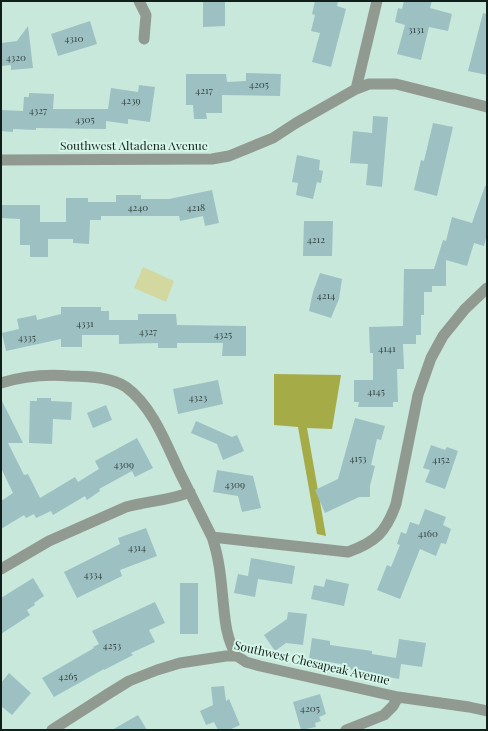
<svg xmlns="http://www.w3.org/2000/svg" width="488" height="731" font-family="'Playfair Display',serif">
<rect width="100%" height="100%" fill="#c8e8dc"/>
<path fill="#d2d89f" d="M143 267 174 281 166 302 134 288Z"/>
<path fill="#a4ab47" d="M274 374 341 375 332 429 307 428 326 536 317 534 298 427 274 425Z"/>
<path fill="#9dc0c2" d="M203 1H225V26L203 27Z
M315 1H338L337 6 346 9 331 67 312 62 320 33 311 31 315 15 312 14Z
M404 1H432L430 8 452 14 448 31 429 27 421 60 397 54 405 25 395 22 398 8 402 9Z
M483 13 487 14V75L468 71Z
M90 21 97 44 58 56 51 34Z
M28 26 33 68 11 70V65L1 66V43L17 41Z
M246 73 281 74 280 96 222 95V113H206L207 119H194L193 105H186V74H226L227 82 246 81Z
M139 85 155 87 150 122 128 119V124L106 121V129L36 128V130L13 129V132L1 131V110L23 111 24 97H29V93L54 94 53 109H108L111 88 138 92Z
M373 116 388 117 382 187 366 185 368 164 350 163 353 131 372 133Z
M433 123 453 127 437 196 414 190 421 160 424 161Z
M297 155 320 160 319 170 323 171 321 183 317 182 313 199 296 195 298 183 292 182Z
M485 186H487V234L484 246 474 243 467 266 446 260V286H432V292H424V315H421V335H416V344H403L404 369H397L398 402H393V407H358L359 402H354V380H373V353H370L369 327 403 326 404 269H434L443 240 446 241 452 217 472 223Z
M212 190 219 223 205 226 203 216 180 221 179 216H101V220H90L89 244 73 243V239H48V257H30V245H20V219L1 218V205H40V222H66V198H88V202H116V195H141V199H169Z
M304 221H333L332 256H303Z
M320 273 342 279 339 299 331 318 309 311 313 292Z
M61 307H101V311H109V320H138V314H176L177 325 246 326V356H222L223 343H177V348H158V343L119 344V335H82V347H61V339L6 351 2 333 19 329 17 319 36 315 37 320 61 314Z
M218 380 223 404 178 414 173 389Z
M37 398H51V401L72 402 71 420 53 419 52 444 29 443 30 401H37Z
M1 399 23 443H8L24 475 28 474 40 498 75 477 78 482 99 469 95 461 137 438 153 468 135 477 132 471 99 489 100 491 87 500 85 496 53 515 51 511 36 518 34 514 26 518 24 515 1 529V501L13 493 1 468Z
M106 405 112 420 93 428 87 413Z
M355 418 385 426 381 440 377 439 371 465 375 466 370 486V497H359L325 513 315 490 338 479Z
M196 421 232 437 237 435 244 451 223 460 217 444 191 433Z
M431 445 445 450 447 447 458 451 445 489 425 482 430 470 423 468Z
M217 470 253 476 261 508 242 512 238 496 213 492Z
M425 509 446 517 443 525 451 529 446 544 441 543 436 556 420 549 400 599 377 590 387 565 391 567 400 545 397 544 401 532 406 534 410 522 419 525Z
M146 528 157 556 120 570 122 576 77 598 64 572 120 544 118 538Z
M251 558 295 566 292 584 258 579 255 597 234 593 238 574 248 576Z
M33 578 44 596 34 603 35 605 27 610 30 615 1 634V598Z
M326 579 349 584 344 606 311 599 314 585 324 587Z
M180 583H198V634H180Z
M155 602 165 623 149 630 155 642 131 653 133 655 104 670V669L54 697 42 678 94 648 93 647 99 644 92 631Z
M288 612 307 614 303 645 286 643 275 651 264 635 287 619Z
M312 638 330 641V645L372 651V654L396 658 399 639 426 643 422 667 401 664 399 679 340 668 341 664 309 659Z
M9 673 31 693 12 715 1 706V683Z
M224 686 226 701 229 699 240 725 229 730H218L214 722 206 725 200 711 213 705 211 687Z
M320 694 326 714 319 717 321 721 315 723 316 727 301 730 293 702Z
M138 715 147 730H112Z"/>
<g fill="none" stroke-linecap="round" stroke-linejoin="round">
<path stroke="#919a90" stroke-width="11" d="M139 1 146 15 144 39
M356 89 377 1
M1 160 212 159 229 156 273 138 296 123 356 89 369 84H396L487 107
M1 383C23 376 47 374 70 376 88 376 111 377 126 387 152 406 166 443 179 471 190 493 201 515 212 537 219 557 221 578 223 600 225 620 226 639 237 656
M212 537 348 552C376 542 386 532 396 504L418 395 431 358 443 336 465 309 487 288
M1 569 49 541 126 507C147 501 169 501 190 492
M52 730 108 694 129 681 157 670 180 663 226 656H237L246 662 260 666 398 697 469 707 487 711
M346 730 384 715 393 706 398 697"/>
</g>
<g text-anchor="middle" stroke-width="4" stroke-linejoin="round" paint-order="stroke">
<g font-size="10" fill="#354644">
<text x="416" y="33">3131</text>
<text x="74" y="42">4310</text>
<text x="16" y="61">4320</text>
<text x="259" y="88">4205</text>
<text x="204" y="94">4217</text>
<text x="131" y="104">4239</text>
<text x="38" y="114">4327</text>
<text x="85" y="123">4305</text>
<text x="138" y="211">4240</text>
<text x="196" y="211">4218</text>
<text x="316" y="243">4212</text>
<text x="326" y="299">4214</text>
<text x="85" y="327">4331</text>
<text x="148" y="335">4327</text>
<text x="223" y="338">4325</text>
<text x="27" y="341">4335</text>
<text x="387" y="352">4141</text>
<text x="376" y="395">4145</text>
<text x="198" y="401">4323</text>
<text x="358" y="462">4153</text>
<text x="441" y="463">4152</text>
<text x="124" y="468">4309</text>
<text x="235" y="488">4309</text>
<text x="428" y="537">4160</text>
<text x="137" y="551">4314</text>
<text x="93" y="578">4334</text>
<text x="112" y="649">4253</text>
<text x="68" y="680">4265</text>
<text x="310" y="712">4205</text>
</g>
<g font-size="12" fill="#121e1a" stroke="#d5f5e9">
<text x="134" y="150">Southwest Altadena Avenue</text>
<text transform="translate(312 663) rotate(13)" y="4">Southwest Chesapeak Avenue</text>
</g>
</g>
<rect width="488" height="731" fill="none" stroke="#121e1a" stroke-width="4"/>
</svg>
